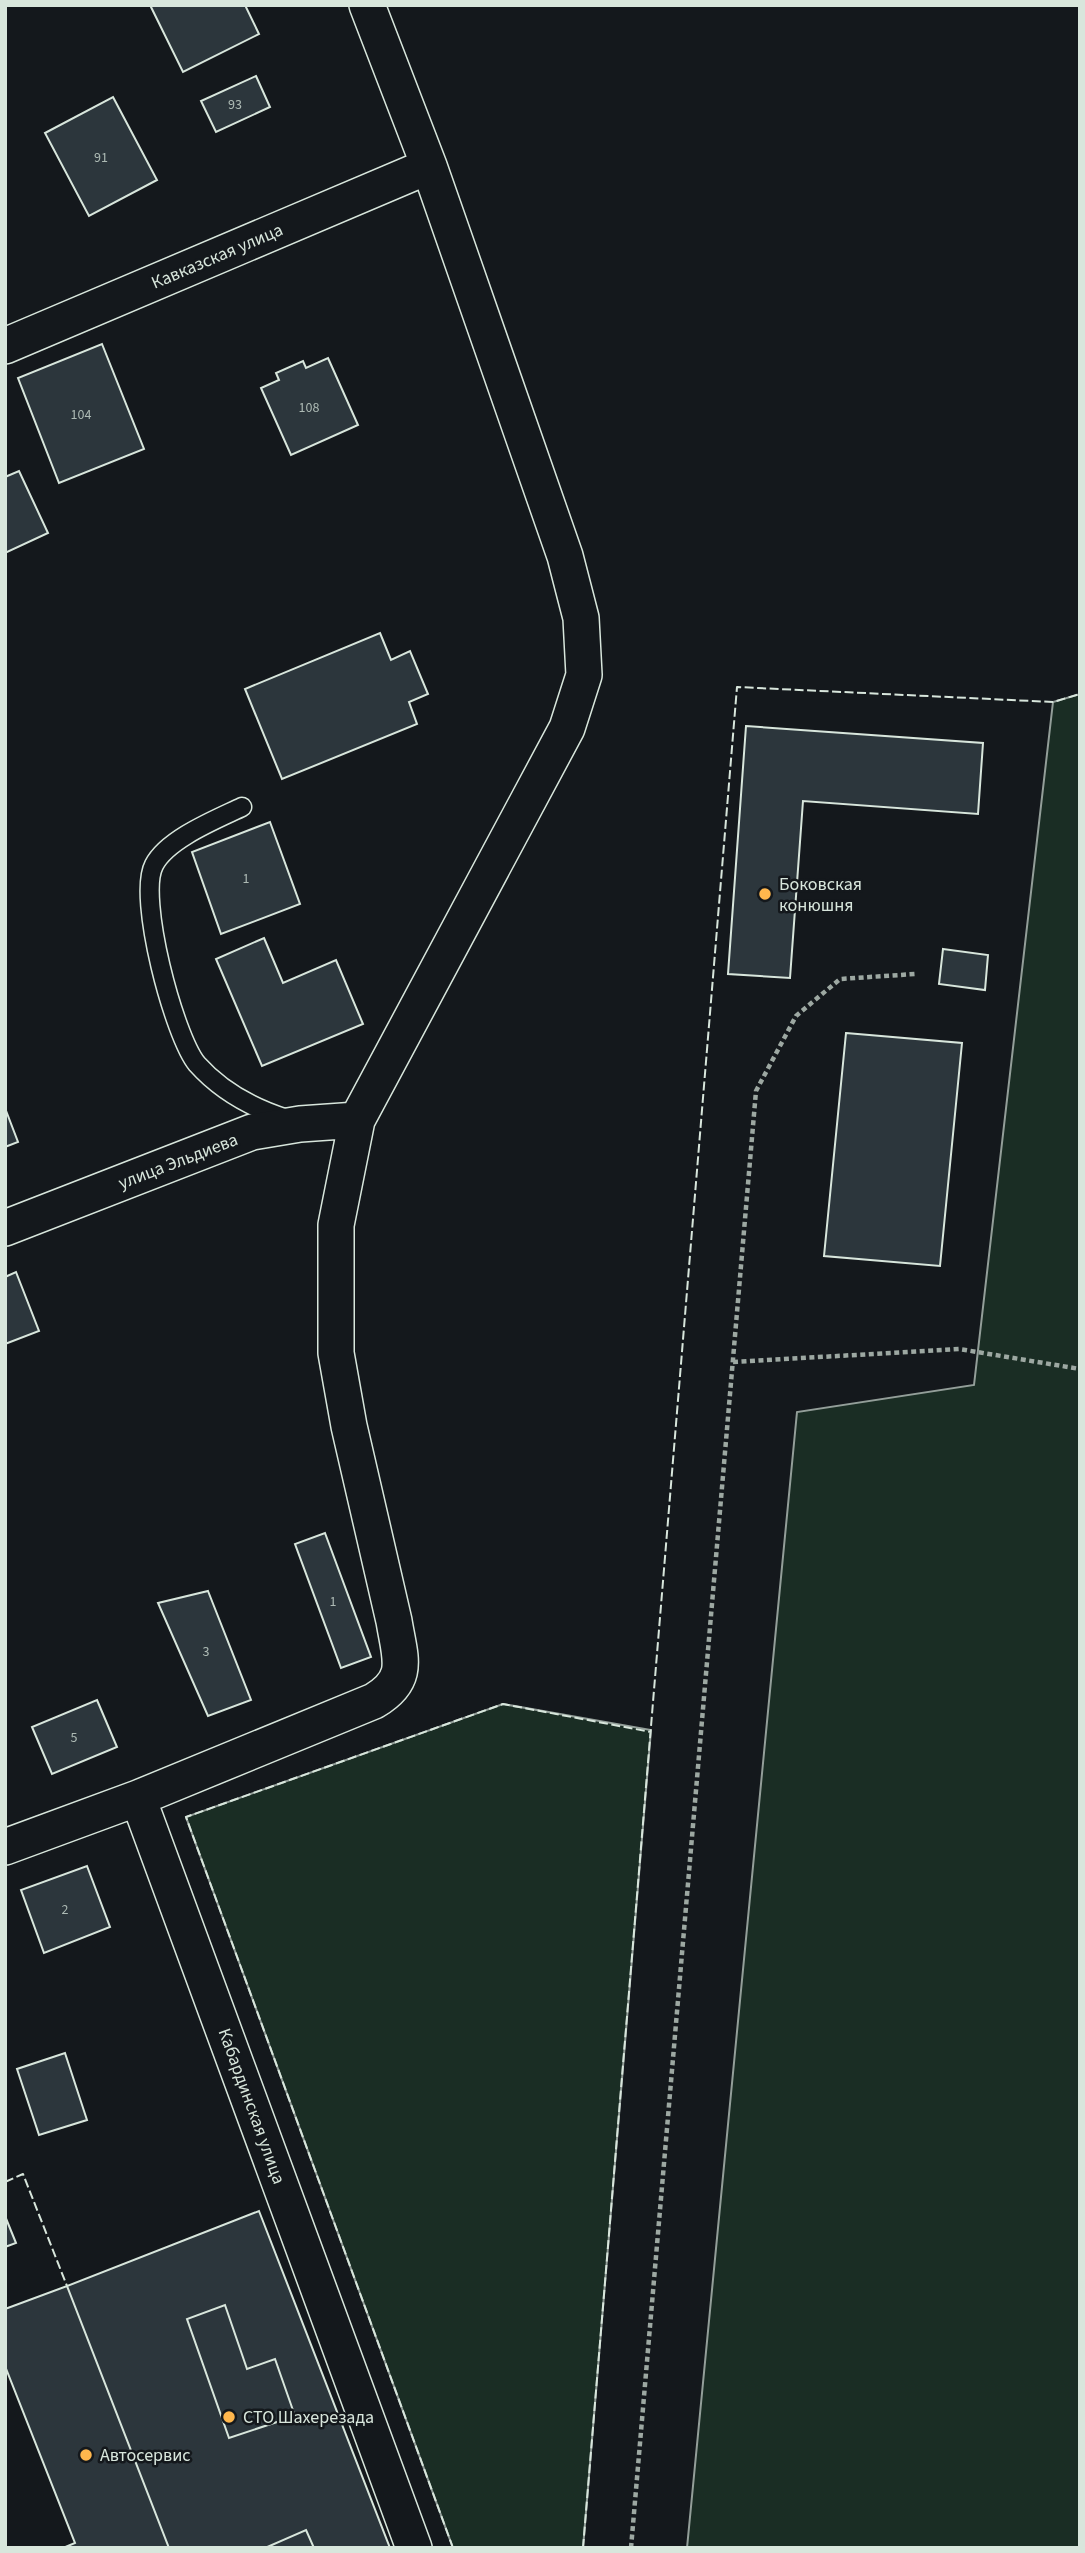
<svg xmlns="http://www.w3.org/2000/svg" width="1085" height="2553" font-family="'Source Sans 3',sans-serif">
<rect width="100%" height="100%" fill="#14181c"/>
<path fill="#1a2d24" stroke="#939e99" stroke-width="2" d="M1080 694V2548H687L797 1412 974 1385 1053 702Z
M503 1704 651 1730 583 2548H453L186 1817Z"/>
<path fill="#2c363c" stroke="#d8e6dc" stroke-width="2" d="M154 5H245L259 34 183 72 151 7Z
M256 76 270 107 216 132 201 101Z
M113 97 157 180 89 216 45 133Z
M102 344 144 449 59 483 18 378Z
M328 358 358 425 291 455 261 388 279 380 276 373 303 361 306 368Z
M19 471 48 533 5 553V477Z
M380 633 391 660 410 651 428 694 409 702 417 724 282 779 245 689Z
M746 726 983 743 978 814 803 801 790 978 728 974Z
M270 822 300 904 221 934 192 852Z
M264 938 283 983 336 960 363 1024 262 1066 216 959Z
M943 949 988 955 985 990 939 984Z
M846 1033 962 1043 940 1266 824 1256Z
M5 1108 18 1142 5 1147Z
M16 1272 39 1331 5 1344V1277Z
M325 1533 371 1657 341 1668 295 1544Z
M208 1591 251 1700 208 1716 158 1603Z
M97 1700 117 1747 52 1774 32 1727Z
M87 1866 110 1927 44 1953 21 1890Z
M65 2053 87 2120 39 2135 17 2069Z
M259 2211 390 2548H169L67 2286Z
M5 2216 16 2243 5 2247Z
M67 2286 169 2548H63L75 2543 5 2366V2309Z
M225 2305 247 2369 275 2359 295 2416 229 2438 187 2319Z
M306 2530 314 2548H265Z"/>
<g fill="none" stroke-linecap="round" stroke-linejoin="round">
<g stroke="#d8e6dc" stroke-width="21">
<path id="lane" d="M242 807C217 819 167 839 154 865 137 897 174 1036 197 1064 222 1092 252 1108 287 1119"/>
</g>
<g stroke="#d8e6dc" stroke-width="38">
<path id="street" d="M5 346 429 166
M5 1228 252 1132 300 1124 357 1120
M138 1798 374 1701C411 1679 400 1658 394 1621L349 1426 336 1353V1225L357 1120 567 728 584 675 581 618 565 556 429 166 367 5
M5 1847 138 1798 414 2548"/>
</g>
<path stroke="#9da8a2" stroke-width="4.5" stroke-dasharray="5 3.5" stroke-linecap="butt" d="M733 1362 959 1349 1080 1369
M631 2548 756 1091 796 1016 840 979 915 974"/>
<use href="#lane" stroke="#14181c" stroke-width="18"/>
<use href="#street" stroke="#14181c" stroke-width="35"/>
<path stroke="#d8e6dc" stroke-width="2" stroke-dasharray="9 3.5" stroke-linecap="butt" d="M5 2182 23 2174 67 2286
M453 2548 186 1817 503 1704 651 1732
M583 2548 737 687 1053 702 1080 694"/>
</g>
<g fill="#ffb74d" stroke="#14181c" stroke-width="2.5">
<circle cx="765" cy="894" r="7"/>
<circle cx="229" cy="2417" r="7"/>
<circle cx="86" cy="2455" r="7"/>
</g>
<g text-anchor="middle" stroke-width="5" stroke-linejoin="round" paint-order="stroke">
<g font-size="14" fill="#adbab4">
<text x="235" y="109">93</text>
<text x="101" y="162">91</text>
<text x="309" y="412">108</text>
<text x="81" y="419">104</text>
<text x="246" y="883">1</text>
<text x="333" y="1606">1</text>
<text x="206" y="1656">3</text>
<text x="74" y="1742">5</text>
<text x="65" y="1914">2</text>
</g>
<g font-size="18" fill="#d8e6dc" stroke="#14181c">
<text transform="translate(217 256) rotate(-23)" y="6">Кавказская улица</text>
<text transform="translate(178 1161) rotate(-21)" y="6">улица Эльдиева</text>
<text transform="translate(252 2106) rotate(70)" y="6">Кабардинская улица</text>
</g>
<g font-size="18" fill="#d8e6dc" stroke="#14181c" text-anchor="start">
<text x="779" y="890">Боковская<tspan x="779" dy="21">конюшня</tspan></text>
<text x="243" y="2423">СТО Шахерезада</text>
<text x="100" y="2461">Автосервис</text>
</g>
</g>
<rect width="1085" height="2553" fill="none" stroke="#d8e6dc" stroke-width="14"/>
</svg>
